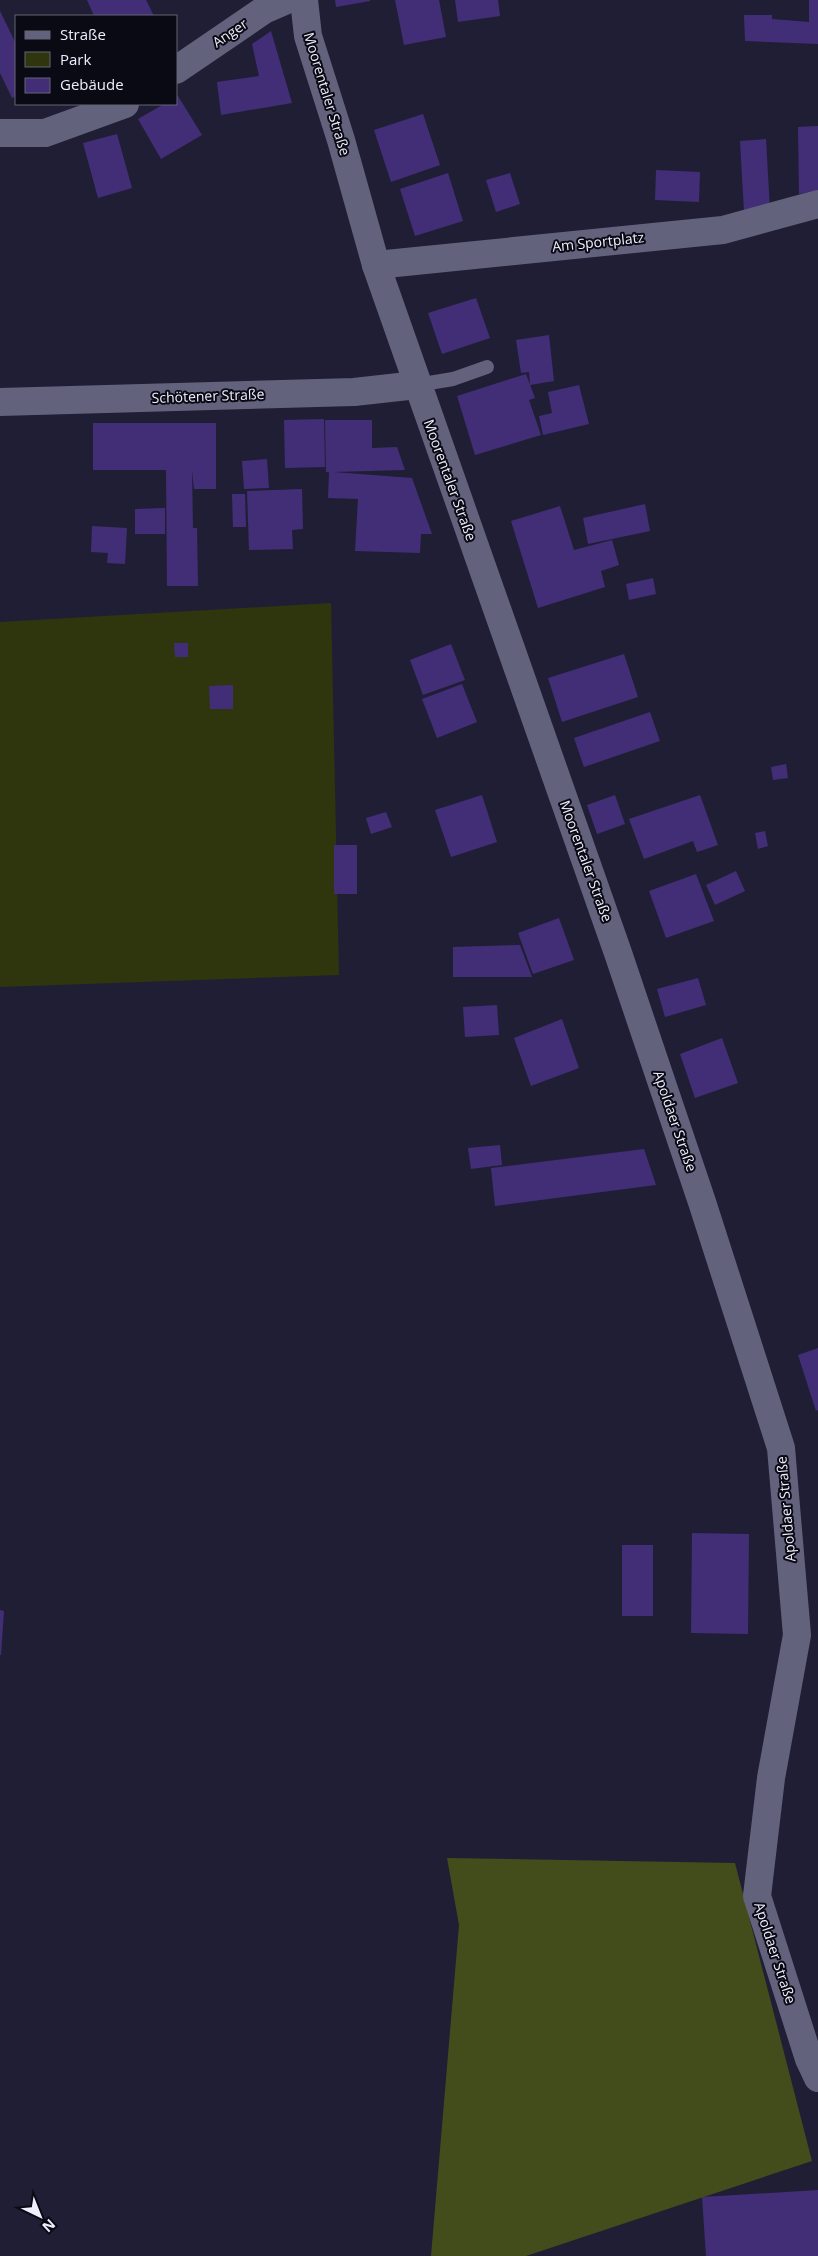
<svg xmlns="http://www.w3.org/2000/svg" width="818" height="2256" font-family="'Open Sans',sans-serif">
<rect width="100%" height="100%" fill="#201e35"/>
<path fill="#2f360d" d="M331 603 339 975 0 987V622Z"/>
<path fill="#434d1b" d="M447 1858 735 1863 812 2161 526 2256H431L459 1925Z"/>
<path fill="#422e77" d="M87 0H146L154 16H94Z
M335 0H370V1L336 7Z
M395 0H439L446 37 404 45Z
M455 0H498L500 16 458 22Z
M809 0H818V44L745 41 744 15H772V19L809 22Z
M0 11 16 44V96L12 98 0 73Z
M271 31 292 103 221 115 217 82 259 76 252 44Z
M178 96 202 135 161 159 138 119 164 104H176V97Z
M423 114 440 165 391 182 374 130Z
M818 126V190L799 194 798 127Z
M117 134 132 188 98 198 83 143Z
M766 139 770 210 744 212 740 141Z
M656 170 700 172 699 202 655 200Z
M448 173 463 221 415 236 400 189Z
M510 173 520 204 496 212 486 180Z
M476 298 490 338 442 354 428 313Z
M549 335 554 381 530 385 529 372 521 373 516 340Z
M526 374 535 398 529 400 541 435 475 455 457 396Z
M579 385 589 424 543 435 539 416 552 413 548 392Z
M324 419 325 467 285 468 284 420Z
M325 420H372V448L397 447 405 470 333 472 412 478 432 534H421L420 553 355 551 358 499 328 498 329 472H326Z
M93 423H216V489H194L192 470 193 528H197L198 586H167L166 470H93Z
M267 459 269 488 244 489 242 461Z
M302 489 303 529 292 530 293 549 249 550 247 491Z
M232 494H245L246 527H233Z
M645 504 650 531 588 544 583 518Z
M560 506 574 550 612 540 619 565 601 571 605 587 538 608 511 521Z
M165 508V534H135V509Z
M92 526 127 528 125 564 107 563 108 553 91 552Z
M653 578 656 594 629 600 626 584Z
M174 643H188V657H175Z
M451 644 465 680 423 695 410 660Z
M624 654 638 697 562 722 548 678Z
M462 684 477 722 437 738 422 699Z
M233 685V709H210L209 686Z
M650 712 660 741 584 767 574 738Z
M786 764 788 778 773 780 771 767Z
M482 795 497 842 451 857 435 810Z
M615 795 625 824 597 834 587 805Z
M700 795 718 845 697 852 693 841 644 859 629 819Z
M386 812 392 827 371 834 366 818Z
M765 831 768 846 758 849 755 833Z
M334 845H357V894H334Z
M736 871 745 891 715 905 706 885Z
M696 874 714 921 666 938 649 891Z
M559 918 574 960 533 974 518 933Z
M520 945 532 977H453V947Z
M698 978 706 1005 665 1017 657 989Z
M497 1005 499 1035 465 1037 463 1007Z
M562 1019 579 1068 531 1086 514 1038Z
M722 1038 738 1083 695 1098 680 1054Z
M500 1145 502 1165 471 1169 468 1148Z
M644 1149 656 1185 495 1206 491 1168Z
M818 1348V1410L816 1411 798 1355Z
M692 1533 749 1534 748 1634 691 1633Z
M622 1545H653V1616H622Z
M0 1610 4 1611 1 1655H0Z
M818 2190V2256H706L702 2197Z"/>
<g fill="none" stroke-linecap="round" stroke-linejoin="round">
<path stroke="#63627d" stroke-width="14" d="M417 385 453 379 487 367"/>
<path stroke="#63627d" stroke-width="28" d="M176 70 264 10 287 0
M0 133H45L125 104
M376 265 723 230 818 204
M0 402 354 392 417 385"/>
<path stroke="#63627d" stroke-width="28" d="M304 0 308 36 341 140 376 265 618 953 702 1202 781 1448 797 1635 771 1778 757 1896 809 2059 818 2078"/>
</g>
<g text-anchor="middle" stroke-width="4" stroke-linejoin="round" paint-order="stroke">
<g font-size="14" fill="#eeeefe" stroke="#0a0a14">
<text transform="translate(230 33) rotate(-34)" y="5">Anger</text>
<text transform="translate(327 94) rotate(73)" y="5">Moorentaler Straße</text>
<text transform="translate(598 242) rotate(-6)" y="5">Am Sportplatz</text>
<text transform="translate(208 396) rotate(-2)" y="5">Schötener Straße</text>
<text transform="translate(450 480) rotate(70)" y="5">Moorentaler Straße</text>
<text transform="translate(586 861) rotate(70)" y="5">Moorentaler Straße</text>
<text transform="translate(675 1121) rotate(71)" y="5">Apoldaer Straße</text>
<text transform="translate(786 1509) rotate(-95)" y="5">Apoldaer Straße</text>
<text transform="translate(775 1953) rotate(72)" y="5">Apoldaer Straße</text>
</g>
</g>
<rect x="15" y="15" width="162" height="90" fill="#0a0a14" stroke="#656572"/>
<rect x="25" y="31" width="25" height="8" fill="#63627d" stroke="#656572"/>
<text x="60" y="40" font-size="15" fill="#eeeefe">Straße</text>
<rect x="25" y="52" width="25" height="15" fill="#2f360d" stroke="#656572"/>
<text x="60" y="65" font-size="15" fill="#eeeefe">Park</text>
<rect x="25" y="78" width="25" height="15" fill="#422e77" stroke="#656572"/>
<text x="60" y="90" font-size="15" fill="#eeeefe">Gebäude</text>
<g transform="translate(40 2216) rotate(137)" stroke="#0a0a14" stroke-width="4" paint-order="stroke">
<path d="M0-4L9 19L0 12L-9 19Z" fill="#eeeefe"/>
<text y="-8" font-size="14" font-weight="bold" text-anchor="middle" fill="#eeeefe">N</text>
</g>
</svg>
